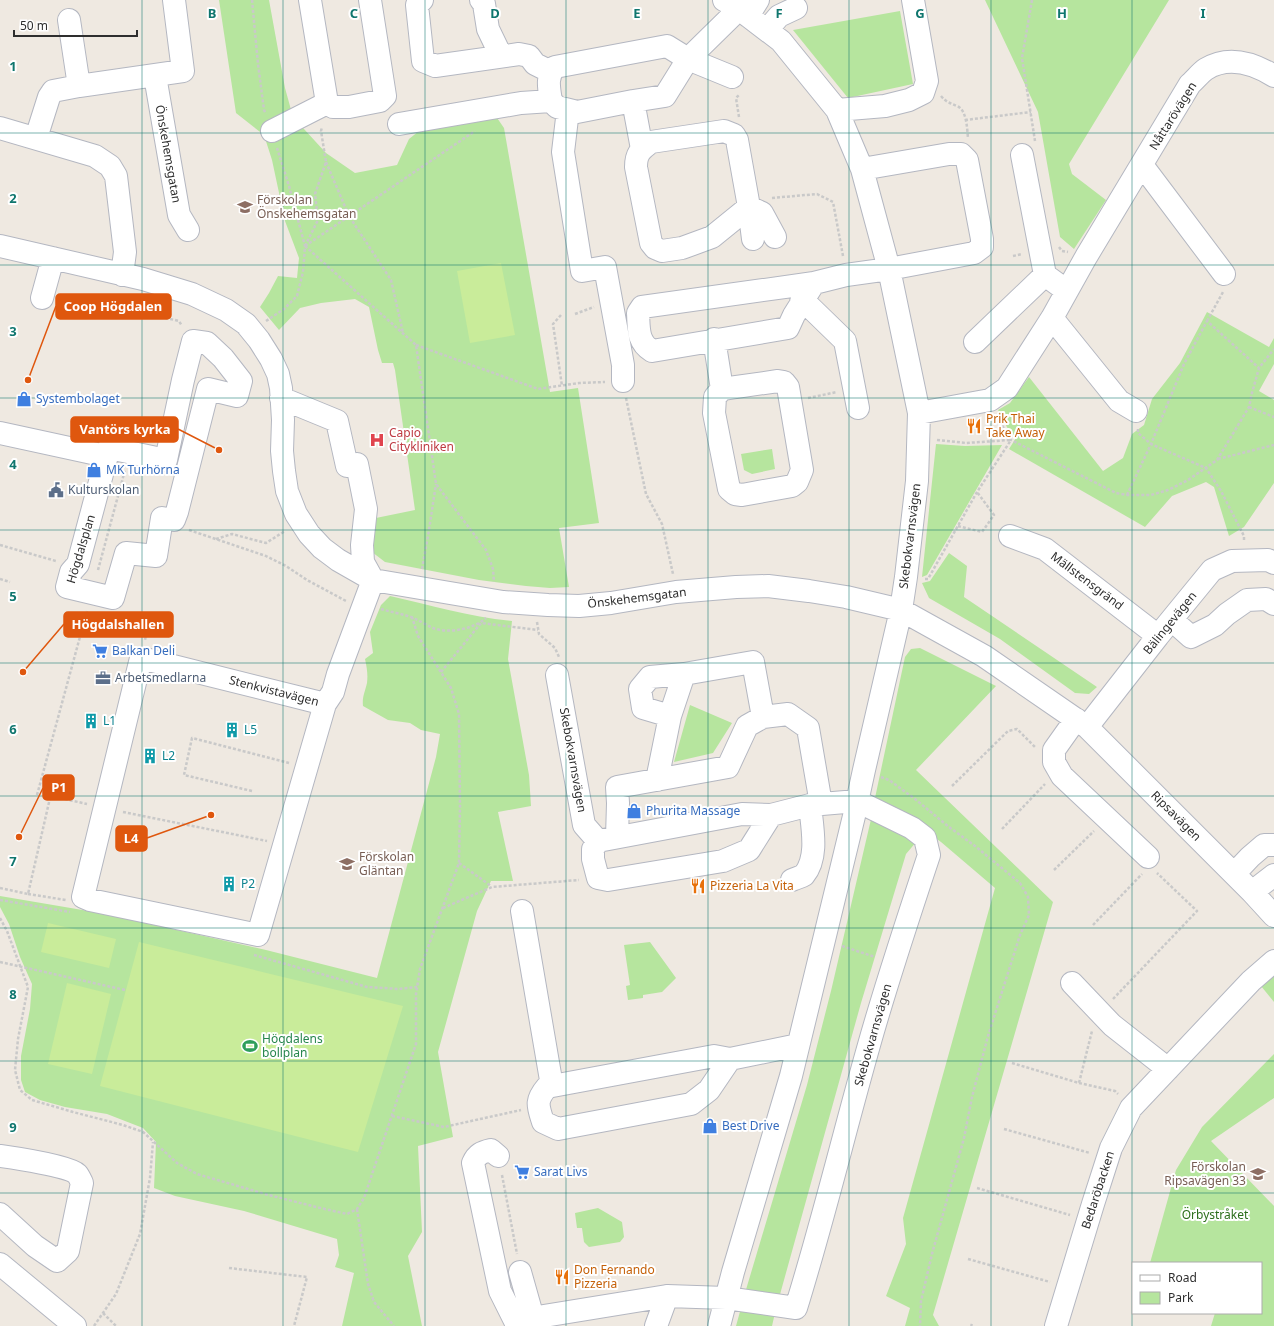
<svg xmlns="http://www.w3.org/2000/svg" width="1274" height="1326" font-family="'Noto Sans',sans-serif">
<rect width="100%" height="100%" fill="#efe9e1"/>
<path fill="#b6e59e" d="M219 0H269L285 88 293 117 326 153 355 173 397 165 409 139 419 131 493 112 504 128 550 392 578 388 599 523 559 528 569 587 550 588 526 586 479 580 385 562 372 552 371 519 415 510 395 370 393 363H382L378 350 369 307 355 299 321 303 300 308 279 330 260 307 269 293 278 276 297 278 299 258 285 221 272 160 264 135 236 113Z
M985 0H1169L1069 164 1072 174 1106 200 1074 249 1060 237 1038 112Z
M900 11 913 84 848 98 793 30Z
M1207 312 1269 347 1274 338V364L1259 391 1274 400V483L1244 527 1229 536 1214 487 1206 482 1172 496 1145 527 1009 449 1016 438 1008 429 998 410 1010 403 1029 377 1103 471 1123 458 1132 434 1144 425 1152 399 1180 363Z
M936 444 965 446 1002 445 927 575 922 577Z
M772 449 775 469 752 474 744 470 741 454Z
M949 553 967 566 964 597 1097 687 1089 694 1075 693 1000 639 929 598 922 583 930 581Z
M390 596C430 605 471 617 512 621L508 659 529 775 531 806 498 812 513 881H491L477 911 438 1052 453 1137 418 1146 422 1232 408 1256 422 1326H342L354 1273 335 1267 339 1255 337 1239 244 1211 175 1196 154 1188 156 1142 143 1128 107 1114 65 1107 40 1100 25 1092 21 1080V1056L30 1009 32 984 20 957 9 924 0 907V896L106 914 266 950 377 978 436 757 440 734 421 730 410 723 388 720 363 706C362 697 365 692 367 683 368 675 367 668 365 659L373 653 370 632 381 605Z
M920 648 996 686 916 770 1053 902 933 1315 939 1326H905L910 1308 886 1296 906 1244 903 1218 995 888 941 842 909 819 875 798 905 657 911 649Z
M690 705 732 723 713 753 674 762Z
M872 815 917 841 906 854 861 1003 779 1298 745 1293 807 1085 831 991Z
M650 942 676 978 662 992 643 995V998L628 1000 626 986 630 985 624 945Z
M1274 973V1002L1261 986Z
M1274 1054V1098L1211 1141 1274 1206V1326H1211L1215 1313H1261V1263H1150L1176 1170 1202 1127Z
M598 1208 622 1222 624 1237 620 1242 589 1247 584 1242 582 1228H577L575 1213Z
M741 1308 775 1313 772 1326H736Z"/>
<path fill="#c9ec9a" d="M501 263 515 335 470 343 457 271Z
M48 923 116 939 109 968 41 952Z
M139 942 403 1006 358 1152 100 1086Z
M67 983 111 994 92 1074 48 1064Z"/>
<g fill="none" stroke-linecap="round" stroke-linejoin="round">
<g stroke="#b4b7c1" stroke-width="24">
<path id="minor" d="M310 0 327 103 333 107H349L380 101 385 96 370 0
M422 0 417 5 423 61 435 66 519 54 529 56 535 64 551 72
M481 0 484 4 488 29 501 56
M748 16 758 0
M69 20 79 86
M767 30 779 16 796 8
M155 76 179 215 188 230
M732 77 688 59 667 46 555 67C546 77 549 88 551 101L557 107 577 112 633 101 665 96 688 59 739 9
M633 101 642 149
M568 110 563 152 582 271 605 267 623 365V381
M837 110 885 106 909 100 923 93 927 81 913 0
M399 124 521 103 551 101
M0 128 95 156 110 166 116 176 125 252 122 275
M272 131 327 103
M724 131 734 135 737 140 749 207 712 237 682 248 662 251 655 248 651 243 636 167C636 154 640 150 651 142Z
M36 138 49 97 53 91 79 86 183 71 174 0
M1022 155 1045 275 1067 291
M1142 165 1224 274
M753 239 749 207 762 213 775 237
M0 246 143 279 192 294 226 310 246 324 259 340 271 359 278 374 281 388 283 420 282 451 284 471 287 491 296 514 309 534 322 548 338 560 373 580 503 602 548 605 579 606 611 603 676 592 736 587 768 586 809 591 846 597 901 610 984 656 1087 727 1252 892 1274 916
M814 283 794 315 788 328 652 351C637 342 639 328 638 313L642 307 814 283 846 275 889 269 974 253 982 247V239L967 160 961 154H949L862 169
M42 298 53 258
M801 302 810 307 845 341 858 408
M1052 318 1119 401 1136 411
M714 339 722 389 715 397 714 413 729 489 735 494 742 495 792 486 797 482 802 470 788 387 784 382 778 381 722 389
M193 341 207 343 223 358 241 381 237 396 208 389 177 512 174 520 162 518 156 556 126 553 113 598 67 587 71 572 78 564 109 448 166 460 183 380Z
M975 342 1045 275
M281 398 337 421 347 466 357 464 366 509 362 545 363 562 373 580 338 674 333 692 325 704 258 935 90 900 83 897 141 658 325 704
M919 413 990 400 1007 388 1052 318 1086 257 1190 84C1195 80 1200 73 1206 69 1229 55 1253 63 1274 76
M0 433 106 456
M1010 536 1045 549 1158 636
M1172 620 1191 637 1215 625 1227 614 1247 600 1266 599 1274 604
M557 675 584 825 598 841
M670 716 643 708 640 689 650 677 684 674
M1076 719 1054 750V762L1062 776 1148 857
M1087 727 1158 636 1212 570 1232 561 1268 560 1274 563
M657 780 670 716 684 674 753 662 763 717 788 714 808 728 821 804
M617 837 618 803 617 787 728 767 747 726 763 717
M1234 874 1250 857 1264 845H1274
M792 880C796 878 801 877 804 875 819 857 812 827 810 805
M1252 892 1274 875
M522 911 552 1086
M1072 983 1112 1025 1168 1069
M730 1059 709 1090 691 1104 558 1129 543 1122C538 1106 535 1101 547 1087L714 1056 730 1059 798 1045
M0 1156C14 1158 69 1166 77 1174 79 1176 81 1181 82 1183L68 1251 57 1261 35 1246 0 1214
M498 1156 491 1150C482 1152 477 1154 473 1163L500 1291 517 1325
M0 1264 75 1326
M520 1272 533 1318
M516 1326 525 1319 667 1296 726 1298 796 1308C823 1221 844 1133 869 1045 887 981 908 918 929 855L925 838 912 828 857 801 810 805 771 815 742 814 598 841 593 849V859L598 878 608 880 723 861 749 850 771 815
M656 1326 667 1296
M719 1326 733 1272 791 1076 854 816 864 770 901 610 906 577 917 481 919 413 889 269 862 169 837 110 781 41 739 9 724 0
M1056 1326 1093 1204 1111 1148 1131 1108 1251 981 1274 961"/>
</g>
<path stroke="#c9c9c9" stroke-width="2.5" stroke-dasharray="3 2" stroke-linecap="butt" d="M252 0 258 64 264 110 266 114
M1032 0 1022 58 1035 141
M941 96C946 102 950 103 957 106 967 110 967 129 968 138
M739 117 736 98 739 95
M965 120 1031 112
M326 162 349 216 391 280 403 333
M772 198 817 194 833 202 843 256
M305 246 416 345 436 484 486 550 493 569 494 582
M305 246 475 131
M305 246 318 220 315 194 326 162 321 131 322 127
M1059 247 1062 251 1068 252
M1013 256 1022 254
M156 303 153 315 179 321 182 326
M575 314 594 307
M561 315 553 324 562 386
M266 321 284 309 297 296 303 272 305 246 289 186 277 148
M1207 321 1223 292
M416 345 538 389 579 383 605 382
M626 398 646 494 662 524 673 574
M808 398 837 392
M1249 407 1274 417
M997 417 1011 440 1116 493 1127 495H1151L1168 490 1188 480 1217 460 1249 407 1252 393 1259 368 1274 349
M1138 429V433L1151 444 1206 468 1221 491 1244 536V542
M937 440 966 443 1010 440
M1218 459 1274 445
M1127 495 1151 444 1184 364 1207 321 1259 368
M958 526 982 532 994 515 977 492
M189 530 266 556 286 566 307 580 346 601
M216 539 232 534 266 543 285 531
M0 545 56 561
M422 569 428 536 436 484
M98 570 125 470
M0 579 10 582
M925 579H928L977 492 1011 440
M381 609C391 612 402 614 411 617 419 620 426 625 433 628 448 634 474 629 486 618
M115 618 148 626 145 640
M537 622 539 634 555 648 559 657
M441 672 481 623 538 630
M881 777 889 780 915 799 949 827 975 846 1020 883 1028 897 1029 915 1020 935 988 1036 972 1097 964 1138 932 1254 921 1301 920 1326
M952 786 1008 731 1017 729 1036 748
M252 791 184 775 192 738 289 763
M37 795 87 611
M60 798 87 804
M123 812 267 841
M1002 829 1045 784
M459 863 491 886
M1054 870 1094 831
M0 888 28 894 50 798
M28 894 66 900
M0 900 70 912
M443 908 492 887 579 880
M0 918 7 931 28 987 18 1039 15 1070 20 1090 32 1100 73 1112 123 1125 143 1132 177 1163 197 1174 265 1194 316 1207 347 1214 357 1209 364 1198 416 1044V994L420 969 459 863 460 807 459 714 451 688 418 636 412 617
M1093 925 1142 874
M842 946 875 957
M254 955 367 987 399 989 417 987
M0 962 125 990
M1113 999 1197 911 1157 873
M1012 1063 1079 1083 1092 1031
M1079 1083 1115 1091 1118 1094
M392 1116 444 1127 521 1110
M1004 1129 1090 1153
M502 1175 517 1254
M977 1188 1070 1215
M357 1209 368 1284 374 1302 394 1326
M968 1259 1050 1282
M229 1268 307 1277 294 1326
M103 1313 116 1326
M94 1326 116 1294 140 1234 150 1178 153 1142
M971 1326 972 1324"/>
<use href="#minor" stroke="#fff" stroke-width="22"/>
</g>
<path fill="none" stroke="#0f766e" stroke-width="1" stroke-opacity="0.55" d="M142 0V1326M283 0V1326M425 0V1326M566 0V1326M708 0V1326M849 0V1326M991 0V1326M1132 0V1326M0 133H1274M0 265H1274M0 398H1274M0 530H1274M0 663H1274M0 796H1274M0 928H1274M0 1061H1274M0 1193H1274"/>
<defs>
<g id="school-bare" transform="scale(1.2)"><path d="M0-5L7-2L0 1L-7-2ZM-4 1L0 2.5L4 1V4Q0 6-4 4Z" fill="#8d6e63" stroke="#fff" stroke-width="2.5" paint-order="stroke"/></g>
<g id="shop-bare" transform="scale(1.2)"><path d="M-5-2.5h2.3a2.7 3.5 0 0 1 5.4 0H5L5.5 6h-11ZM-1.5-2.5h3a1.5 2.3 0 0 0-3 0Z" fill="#3f7fe0" stroke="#fff" stroke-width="2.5" paint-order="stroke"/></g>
<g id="restaurant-bare" transform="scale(1.2)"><path d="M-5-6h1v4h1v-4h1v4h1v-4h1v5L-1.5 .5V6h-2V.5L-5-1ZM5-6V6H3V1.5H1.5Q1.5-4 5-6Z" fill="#e8710a" stroke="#fff" stroke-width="2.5" paint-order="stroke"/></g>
<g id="hospital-bare" transform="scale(1.2)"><path d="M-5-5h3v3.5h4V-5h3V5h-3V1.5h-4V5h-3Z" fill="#e0444e" stroke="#fff" stroke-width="2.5" paint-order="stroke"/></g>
<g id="civic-bare" transform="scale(1.2)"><path d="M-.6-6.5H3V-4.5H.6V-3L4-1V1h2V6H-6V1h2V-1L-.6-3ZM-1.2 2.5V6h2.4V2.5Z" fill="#5c6f8a" stroke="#fff" stroke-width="2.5" paint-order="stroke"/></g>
<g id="supermarket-bare" transform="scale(1.2)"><path d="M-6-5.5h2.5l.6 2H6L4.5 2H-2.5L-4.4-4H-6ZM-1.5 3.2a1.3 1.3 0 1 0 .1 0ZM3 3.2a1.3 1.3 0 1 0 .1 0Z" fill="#3f7fe0" stroke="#fff" stroke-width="2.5" paint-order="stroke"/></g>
<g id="office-bare" transform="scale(1.2)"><path d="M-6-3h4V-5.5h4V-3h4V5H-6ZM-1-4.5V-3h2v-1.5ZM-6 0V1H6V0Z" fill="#5c6f8a" stroke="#fff" stroke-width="2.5" paint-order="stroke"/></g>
<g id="building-bare" transform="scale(1.2)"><path d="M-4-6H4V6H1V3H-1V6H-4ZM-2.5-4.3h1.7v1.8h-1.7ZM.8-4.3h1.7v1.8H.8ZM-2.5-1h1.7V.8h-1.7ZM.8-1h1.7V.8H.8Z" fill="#0f9aa8" stroke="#fff" stroke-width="2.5" paint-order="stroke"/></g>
<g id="stadium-bare" transform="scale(1.2)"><path d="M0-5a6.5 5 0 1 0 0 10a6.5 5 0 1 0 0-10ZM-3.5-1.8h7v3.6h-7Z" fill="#2e9e5b" stroke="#fff" stroke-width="2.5" paint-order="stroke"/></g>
</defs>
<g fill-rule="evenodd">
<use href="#school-bare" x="245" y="207"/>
<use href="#shop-bare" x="24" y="399"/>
<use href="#restaurant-bare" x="974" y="426"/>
<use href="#hospital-bare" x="377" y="440"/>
<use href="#shop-bare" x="94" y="470"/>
<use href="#civic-bare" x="56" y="490"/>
<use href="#supermarket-bare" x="100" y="651"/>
<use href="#office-bare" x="103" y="678"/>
<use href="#building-bare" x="91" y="721"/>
<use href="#building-bare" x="232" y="730"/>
<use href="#building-bare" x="150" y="756"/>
<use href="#shop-bare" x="634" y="811"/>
<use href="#school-bare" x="347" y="864"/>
<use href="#building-bare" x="229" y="884"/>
<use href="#restaurant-bare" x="698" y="886"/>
<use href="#stadium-bare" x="250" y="1046"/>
<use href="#shop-bare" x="710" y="1126"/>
<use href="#supermarket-bare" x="522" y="1172"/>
<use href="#school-bare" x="1258" y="1174"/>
<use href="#restaurant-bare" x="562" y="1277"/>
</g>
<g text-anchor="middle" stroke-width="4" stroke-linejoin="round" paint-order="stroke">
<g font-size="12" fill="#2e2e2e" stroke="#fff">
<text transform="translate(1173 116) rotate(-58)" y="4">Nåttarövägen</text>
<text transform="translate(168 154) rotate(80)" y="4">Önskehemsgatan</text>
<text transform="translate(910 536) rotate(-83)" y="4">Skebokvarnsvägen</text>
<text transform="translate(81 549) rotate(-73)" y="4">Högdalsplan</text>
<text transform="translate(1087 581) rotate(37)" y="4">Mällstensgränd</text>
<text transform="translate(637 598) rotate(-7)" y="4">Önskehemsgatan</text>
<text transform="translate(1170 623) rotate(-51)" y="4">Bälingevägen</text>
<text transform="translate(274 691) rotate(14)" y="4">Stenkvistavägen</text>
<text transform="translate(573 760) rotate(80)" y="4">Skebokvarnsvägen</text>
<text transform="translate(1176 816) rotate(45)" y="4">Ripsavägen</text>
<text transform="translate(873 1035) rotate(-74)" y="4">Skebokvarnsvägen</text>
<text transform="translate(1098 1190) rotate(-72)" y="4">Bedaröbacken</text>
</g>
<g font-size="12" fill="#785e54" stroke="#fff" text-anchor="start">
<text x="257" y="204">Förskolan<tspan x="257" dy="14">Önskehemsgatan</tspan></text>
<text x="359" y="861">Förskolan<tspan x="359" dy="14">Gläntan</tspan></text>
<text x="1246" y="1171" text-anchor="end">Förskolan<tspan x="1246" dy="14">Ripsavägen 33</tspan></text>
</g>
<g font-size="12" fill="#366cbe" stroke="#fff" text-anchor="start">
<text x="36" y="403">Systembolaget</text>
<text x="106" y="474">MK Turhörna</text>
<text x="112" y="655">Balkan Deli</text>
<text x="646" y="815">Phurita Massage</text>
<text x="722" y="1130">Best Drive</text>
<text x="534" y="1176">Sarat Livs</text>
</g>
<g font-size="12" fill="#c56008" stroke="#fff" text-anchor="start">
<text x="986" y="423">Prik Thai<tspan x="986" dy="14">Take Away</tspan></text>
<text x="710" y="890">Pizzeria La Vita</text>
<text x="574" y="1274">Don Fernando<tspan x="574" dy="14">Pizzeria</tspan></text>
</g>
<g font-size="12" fill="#be3a42" stroke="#fff" text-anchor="start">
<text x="389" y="437">Capio<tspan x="389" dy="14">Citykliniken</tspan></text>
</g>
<g font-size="12" fill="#4e5e75" stroke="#fff" text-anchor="start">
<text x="68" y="494">Kulturskolan</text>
<text x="115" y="682">Arbetsmedlarna</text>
</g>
<g font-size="12" fill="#0d838f" stroke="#fff" text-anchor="start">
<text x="103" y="725">L1</text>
<text x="244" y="734">L5</text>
<text x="162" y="760">L2</text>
<text x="241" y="888">P2</text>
</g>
<g font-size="12" fill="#27864d" stroke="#fff" text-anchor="start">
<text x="262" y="1043">Högdalens<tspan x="262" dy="14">bollplan</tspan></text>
</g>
<g font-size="12" fill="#2c6e1b" stroke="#fff">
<text x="1215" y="1219">Örbystråket</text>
</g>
</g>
<g font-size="13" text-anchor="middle" font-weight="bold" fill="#0f766e" stroke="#fff" stroke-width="4" stroke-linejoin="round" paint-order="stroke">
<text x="212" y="18">B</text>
<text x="354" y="18">C</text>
<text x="495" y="18">D</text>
<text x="637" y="18">E</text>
<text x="779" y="18">F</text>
<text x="920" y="18">G</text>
<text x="1062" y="18">H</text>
<text x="1203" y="18">I</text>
<text x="13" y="71">1</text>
<text x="13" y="203">2</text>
<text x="13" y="336">3</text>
<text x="13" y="469">4</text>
<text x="13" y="601">5</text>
<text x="13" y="734">6</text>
<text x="13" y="866">7</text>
<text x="13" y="999">8</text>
<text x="13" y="1132">9</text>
</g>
<path fill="none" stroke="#df570e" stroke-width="1.5" d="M28 380L56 306M219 450L178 429M23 672L64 624M19 837L43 788M211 815L147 838"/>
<g fill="#df570e" stroke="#fff" stroke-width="1.5">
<circle cx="28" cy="380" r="4"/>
<circle cx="219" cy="450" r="4"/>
<circle cx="23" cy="672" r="4"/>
<circle cx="19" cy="837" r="4"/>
<circle cx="211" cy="815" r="4"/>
</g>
<g fill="#df570e" stroke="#df570e" stroke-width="1.5">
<rect x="56" y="294" width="115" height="25" rx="4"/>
<rect x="71" y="417" width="107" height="25" rx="4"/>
<rect x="64" y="612" width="109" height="25" rx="4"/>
<rect x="43" y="775" width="31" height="25" rx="4"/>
<rect x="116" y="826" width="31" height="25" rx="4"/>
</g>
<g font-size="13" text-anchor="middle" font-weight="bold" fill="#fff">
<text x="113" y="311">Coop Högdalen</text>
<text x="125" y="434">Vantörs kyrka</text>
<text x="118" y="629">Högdalshallen</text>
<text x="59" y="792">P1</text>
<text x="131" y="843">L4</text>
</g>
<rect x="1132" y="1262" width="130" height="52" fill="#ffffff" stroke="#ababab"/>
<rect x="1140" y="1275" width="20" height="6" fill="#ffffff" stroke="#ababab"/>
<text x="1168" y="1282" font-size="12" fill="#2e2e2e">Road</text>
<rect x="1140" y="1292" width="20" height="12" fill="#b6e59e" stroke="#ababab"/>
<text x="1168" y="1302" font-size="12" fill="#2e2e2e">Park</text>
<path d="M14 30v6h123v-6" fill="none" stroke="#2e2e2e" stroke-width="2"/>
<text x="20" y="30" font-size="12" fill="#2e2e2e" stroke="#ffffff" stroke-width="3" paint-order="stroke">50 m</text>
</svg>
